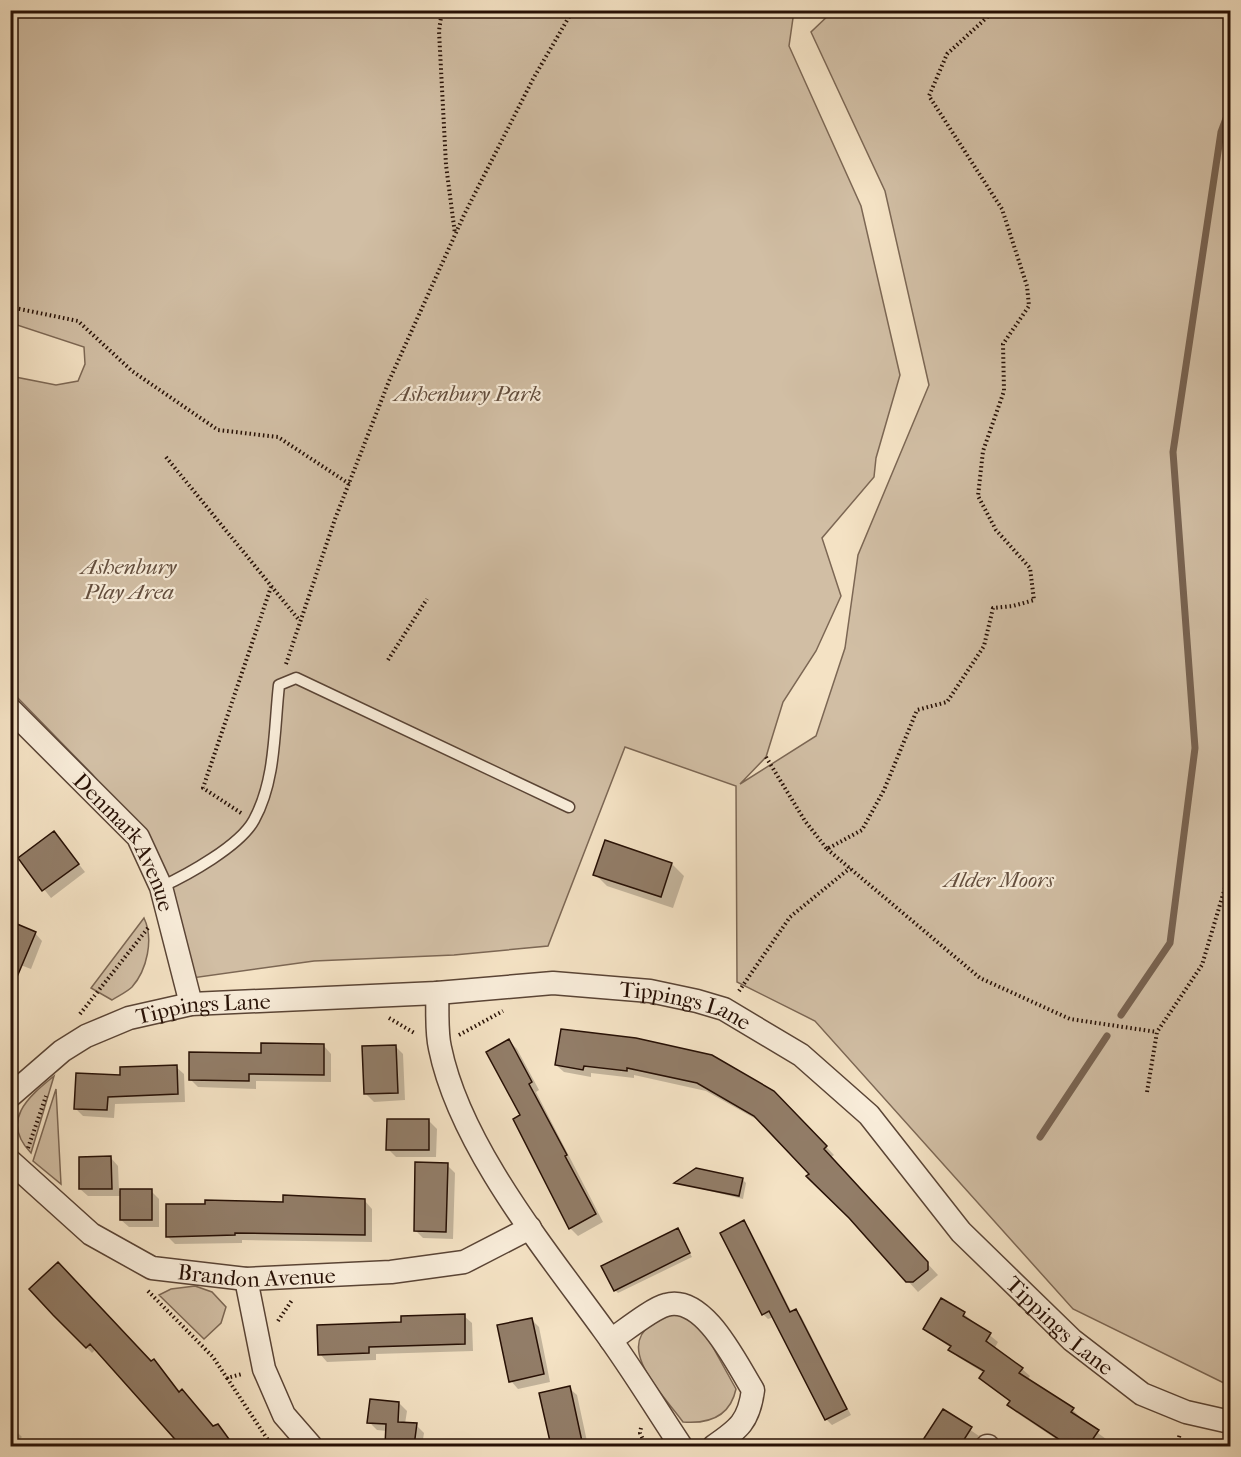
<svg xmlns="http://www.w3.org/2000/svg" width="1241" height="1457" font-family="'IM FELL French Canon',serif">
<rect width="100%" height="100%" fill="#f4e2c4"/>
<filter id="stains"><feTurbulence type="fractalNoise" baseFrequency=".00333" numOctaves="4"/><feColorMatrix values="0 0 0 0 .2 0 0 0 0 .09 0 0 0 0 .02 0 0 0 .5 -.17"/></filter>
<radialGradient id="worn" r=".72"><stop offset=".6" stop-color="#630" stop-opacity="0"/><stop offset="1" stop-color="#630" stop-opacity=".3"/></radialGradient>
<path fill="#d1bea4" stroke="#7c6754" stroke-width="1.5" d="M11 11H794L789 46 861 206 900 375 876 458 874 477 822 538 841 596 816 651 783 702 766 757 740 784 816 736 845 648 858 555 929 385 885 191 811 32 833 11H1230V1386L1073 1309 815 1021 737 982 736 786 625 747 548 946 454 955 314 961 192 978 146 839 92 774 11 691 10 376 56 385 78 381 85 364 84 347 11 323Z
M144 918C154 939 147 970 132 987 127 992 118 996 112 1000L91 988Z
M54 1076 31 1153C0 1121 28 1097 54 1076Z
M56 1089 61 1184 33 1161Z
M195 1286 212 1292 226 1307 221 1323 204 1339 159 1295 171 1289Z
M681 1313 699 1322 736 1389C730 1417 708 1424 683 1422 666 1398 615 1349 651 1325 662 1319 668 1314 681 1313Z"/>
<path fill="#0003" d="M10 778 16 783 10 794Z
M54 833 85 872 51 898 20 859Z
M672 864 684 876 673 908 607 886 595 874Z
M35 933 42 941 31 969 10 961Z
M562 1031 773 1092 834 1155 830 1158 938 1275 918 1292 763 1123 706 1091 634 1075V1078L591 1073V1077L564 1072 556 1065Z
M509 1041 517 1049 539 1090 536 1092 603 1222 578 1236 570 1228 544 1179 546 1178 522 1116Z
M324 1046 331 1054V1082L256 1081V1089L198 1087 190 1079 262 1055Z
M395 1046 403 1054 405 1100 374 1102 366 1094Z
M176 1067 184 1074 185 1102 115 1104 114 1118 83 1116 75 1108 122 1077Z
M429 1121 437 1129 436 1157H396L388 1149Z
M111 1158 118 1166 119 1191H151L159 1199V1227H129L121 1220V1196H88L80 1189Z
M447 1165 455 1173 453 1239 423 1238 415 1230Z
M743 1180 746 1183 743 1199 677 1183Z
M365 1201 372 1209V1242L242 1240V1243L175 1244 167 1236 284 1203Z
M744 1222 749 1228 792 1313 796 1311 801 1316 851 1415 832 1425 826 1419 774 1317 768 1319 763 1314Z
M677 1230 692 1257 618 1293 615 1290Z
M31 1289 180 1393 214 1428 223 1431 234 1446H200L192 1435 152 1414 96 1349 92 1353Z
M964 1314 998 1342 994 1349 1022 1369 1030 1376 1027 1380 1073 1410 1080 1417 1079 1419 1106 1439 1103 1444 1110 1446H1062V1443L1017 1413 1009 1405 1011 1402 981 1378 984 1373 958 1357 951 1348 925 1329Z
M464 1316 472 1323 473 1351 376 1354V1360L327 1362 320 1354 403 1324Z
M532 1320 539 1327 550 1382 518 1389 511 1381Z
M569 1388 577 1395 588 1446H553L541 1394Z
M399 1403 407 1411 405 1424 416 1425 424 1433 422 1446H388L387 1431 377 1430 369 1422Z
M943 1411 979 1436 972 1446H921Z
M10 1425 22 1437 13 1446H10Z"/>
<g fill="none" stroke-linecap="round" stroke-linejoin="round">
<path stroke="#786351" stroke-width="7" d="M1121 1015 1170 943 1195 748 1173 452 1221 132 1230 108
M1040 1137 1107 1036"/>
</g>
<path fill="#927d68" stroke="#271005" stroke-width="1.5" d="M54 831 79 864 42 891 18 858Z
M605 840 672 863 661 897 593 875Z
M10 921 36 932 11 991H10Z
M561 1029 636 1038 712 1055 774 1091 827 1146 824 1149 928 1262V1270L913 1282H906L849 1218 806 1176 809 1174 754 1116 697 1083 627 1068V1071L584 1066 583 1070 555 1065Z
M509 1039 532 1082 529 1084 567 1155 565 1156 596 1214 569 1229 513 1119 520 1115 486 1052Z
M261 1043 324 1044V1075L249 1074V1081L189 1080V1052L261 1053Z
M396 1045 398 1093 364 1094 362 1046Z
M177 1065 178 1094 108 1097 107 1110 74 1109 76 1073 120 1075V1067Z
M387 1119H429V1150H386Z
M111 1156 112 1189H79V1157Z
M415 1162 448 1163 446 1232 414 1231Z
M696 1168 743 1178 739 1196 674 1183Z
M120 1189H152V1220H120Z
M283 1195 365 1199V1235L235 1233V1235L166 1237V1204H205V1200L283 1202Z
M744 1220 790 1312 796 1309 847 1409 825 1420 769 1311 762 1315 720 1233Z
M678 1228 690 1253 614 1291 601 1266Z
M58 1262 151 1361 154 1359 179 1392 182 1389 213 1426 218 1424 234 1446H181L90 1344 86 1348 53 1315 29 1289Z
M941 1298 965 1312 963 1316 991 1333 986 1341 1023 1368 1019 1373 1074 1408 1071 1412 1099 1430 1088 1446H1069L1007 1405 1010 1401 979 1378 984 1371 948 1350 951 1346 923 1329Z
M465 1314V1344L369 1347V1353L318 1355 317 1325 401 1322V1316Z
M532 1318 544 1374 509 1382 497 1325Z
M570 1386 583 1446H551L539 1393Z
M370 1399 399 1402 398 1422 417 1423 414 1446H385L386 1424 367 1423Z
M943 1409 972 1427 960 1446H919Z"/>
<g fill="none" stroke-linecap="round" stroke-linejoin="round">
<g stroke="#5a4435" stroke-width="13">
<path id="service" d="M161 887C187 875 240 846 254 820 276 780 274 729 279 685L296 678 569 807"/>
</g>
<g stroke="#5a4435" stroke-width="25">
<g id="minor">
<path id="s1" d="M10 709 138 837 161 887 191 1004"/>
<path d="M437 993C438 1011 436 1031 440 1048 460 1146 545 1249 603 1329 631 1367 655 1407 681 1446"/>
<path id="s2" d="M10 1096 62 1051 86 1036 129 1018 191 1004 437 993 553 983 650 991 697 1001 724 1009 801 1055 869 1115 961 1232 1072 1340 1142 1394 1186 1412 1230 1422"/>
<path id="s3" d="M10 1161 91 1234 152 1268 246 1279 391 1272 464 1262 530 1228"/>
<path d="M246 1279 264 1369 284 1415 311 1446"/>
<path d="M611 1340C623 1332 653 1308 666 1305 704 1294 736 1363 753 1390 749 1421 739 1429 714 1446"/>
<path d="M987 1446H988"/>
</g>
</g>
<path stroke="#271005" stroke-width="4" stroke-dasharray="1.5 3" stroke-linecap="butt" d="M442 10 439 31 446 165 455 234
M1230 293 1227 309 1230 421
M10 307 78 321 132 371 218 430 278 437 351 485
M166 457 299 620
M388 660 427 599
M286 664 335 519 389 381 464 215 533 79 573 10
M766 757 805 821 827 849 862 830 884 790 917 710 947 702 984 646 993 608 1013 606 1034 600 1030 568 996 530 978 496 983 451 1004 391 1003 344 1029 306 1027 286 1002 209 929 96 947 54 995 10
M241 813 203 788 271 587
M827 849 980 978 1070 1019 1157 1032
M739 991 790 917 850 868
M80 1014 148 928
M389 1018 416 1034
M459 1035 503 1011
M1147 1092 1157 1032 1202 965 1230 871
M28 1148 46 1096
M148 1291 213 1357 227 1378 242 1374
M278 1321 292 1300
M227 1378 272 1446
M641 1428 640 1433 646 1446
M1177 1446 1180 1433"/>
<use href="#service" stroke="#f8ecd9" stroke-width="10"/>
<use href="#minor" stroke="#f8ecd9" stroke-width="22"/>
</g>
<g text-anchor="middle" stroke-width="4.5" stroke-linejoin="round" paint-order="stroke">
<g font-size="22" font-style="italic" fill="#624d3d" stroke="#f8ecd9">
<text x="468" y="401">Ashenbury Park</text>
<text x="129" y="574">Ashenbury<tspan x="129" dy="25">Play Area</tspan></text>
<text x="999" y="887">Alder Moors</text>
</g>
<g font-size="22" fill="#271005" stroke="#f8ecd9">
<text dy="8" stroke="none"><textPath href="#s1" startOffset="178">Denmark Avenue</textPath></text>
<text dy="8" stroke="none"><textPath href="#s2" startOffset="705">Tippings Lane</textPath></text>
<text dy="8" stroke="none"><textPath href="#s2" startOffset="219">Tippings Lane</textPath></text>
<text dy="8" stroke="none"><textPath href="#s3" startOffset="284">Brandon Avenue</textPath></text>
<text dy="8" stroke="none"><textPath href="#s2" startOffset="1209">Tippings Lane</textPath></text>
</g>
</g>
<rect width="1241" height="1457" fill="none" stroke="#f4e2c4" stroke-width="36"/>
<rect x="12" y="12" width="1217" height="1433" fill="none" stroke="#271005" stroke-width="3"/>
<rect x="18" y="18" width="1205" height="1421" fill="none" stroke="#271005" stroke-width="1.5"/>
<rect width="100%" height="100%" filter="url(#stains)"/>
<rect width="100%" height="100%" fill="url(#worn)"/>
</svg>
